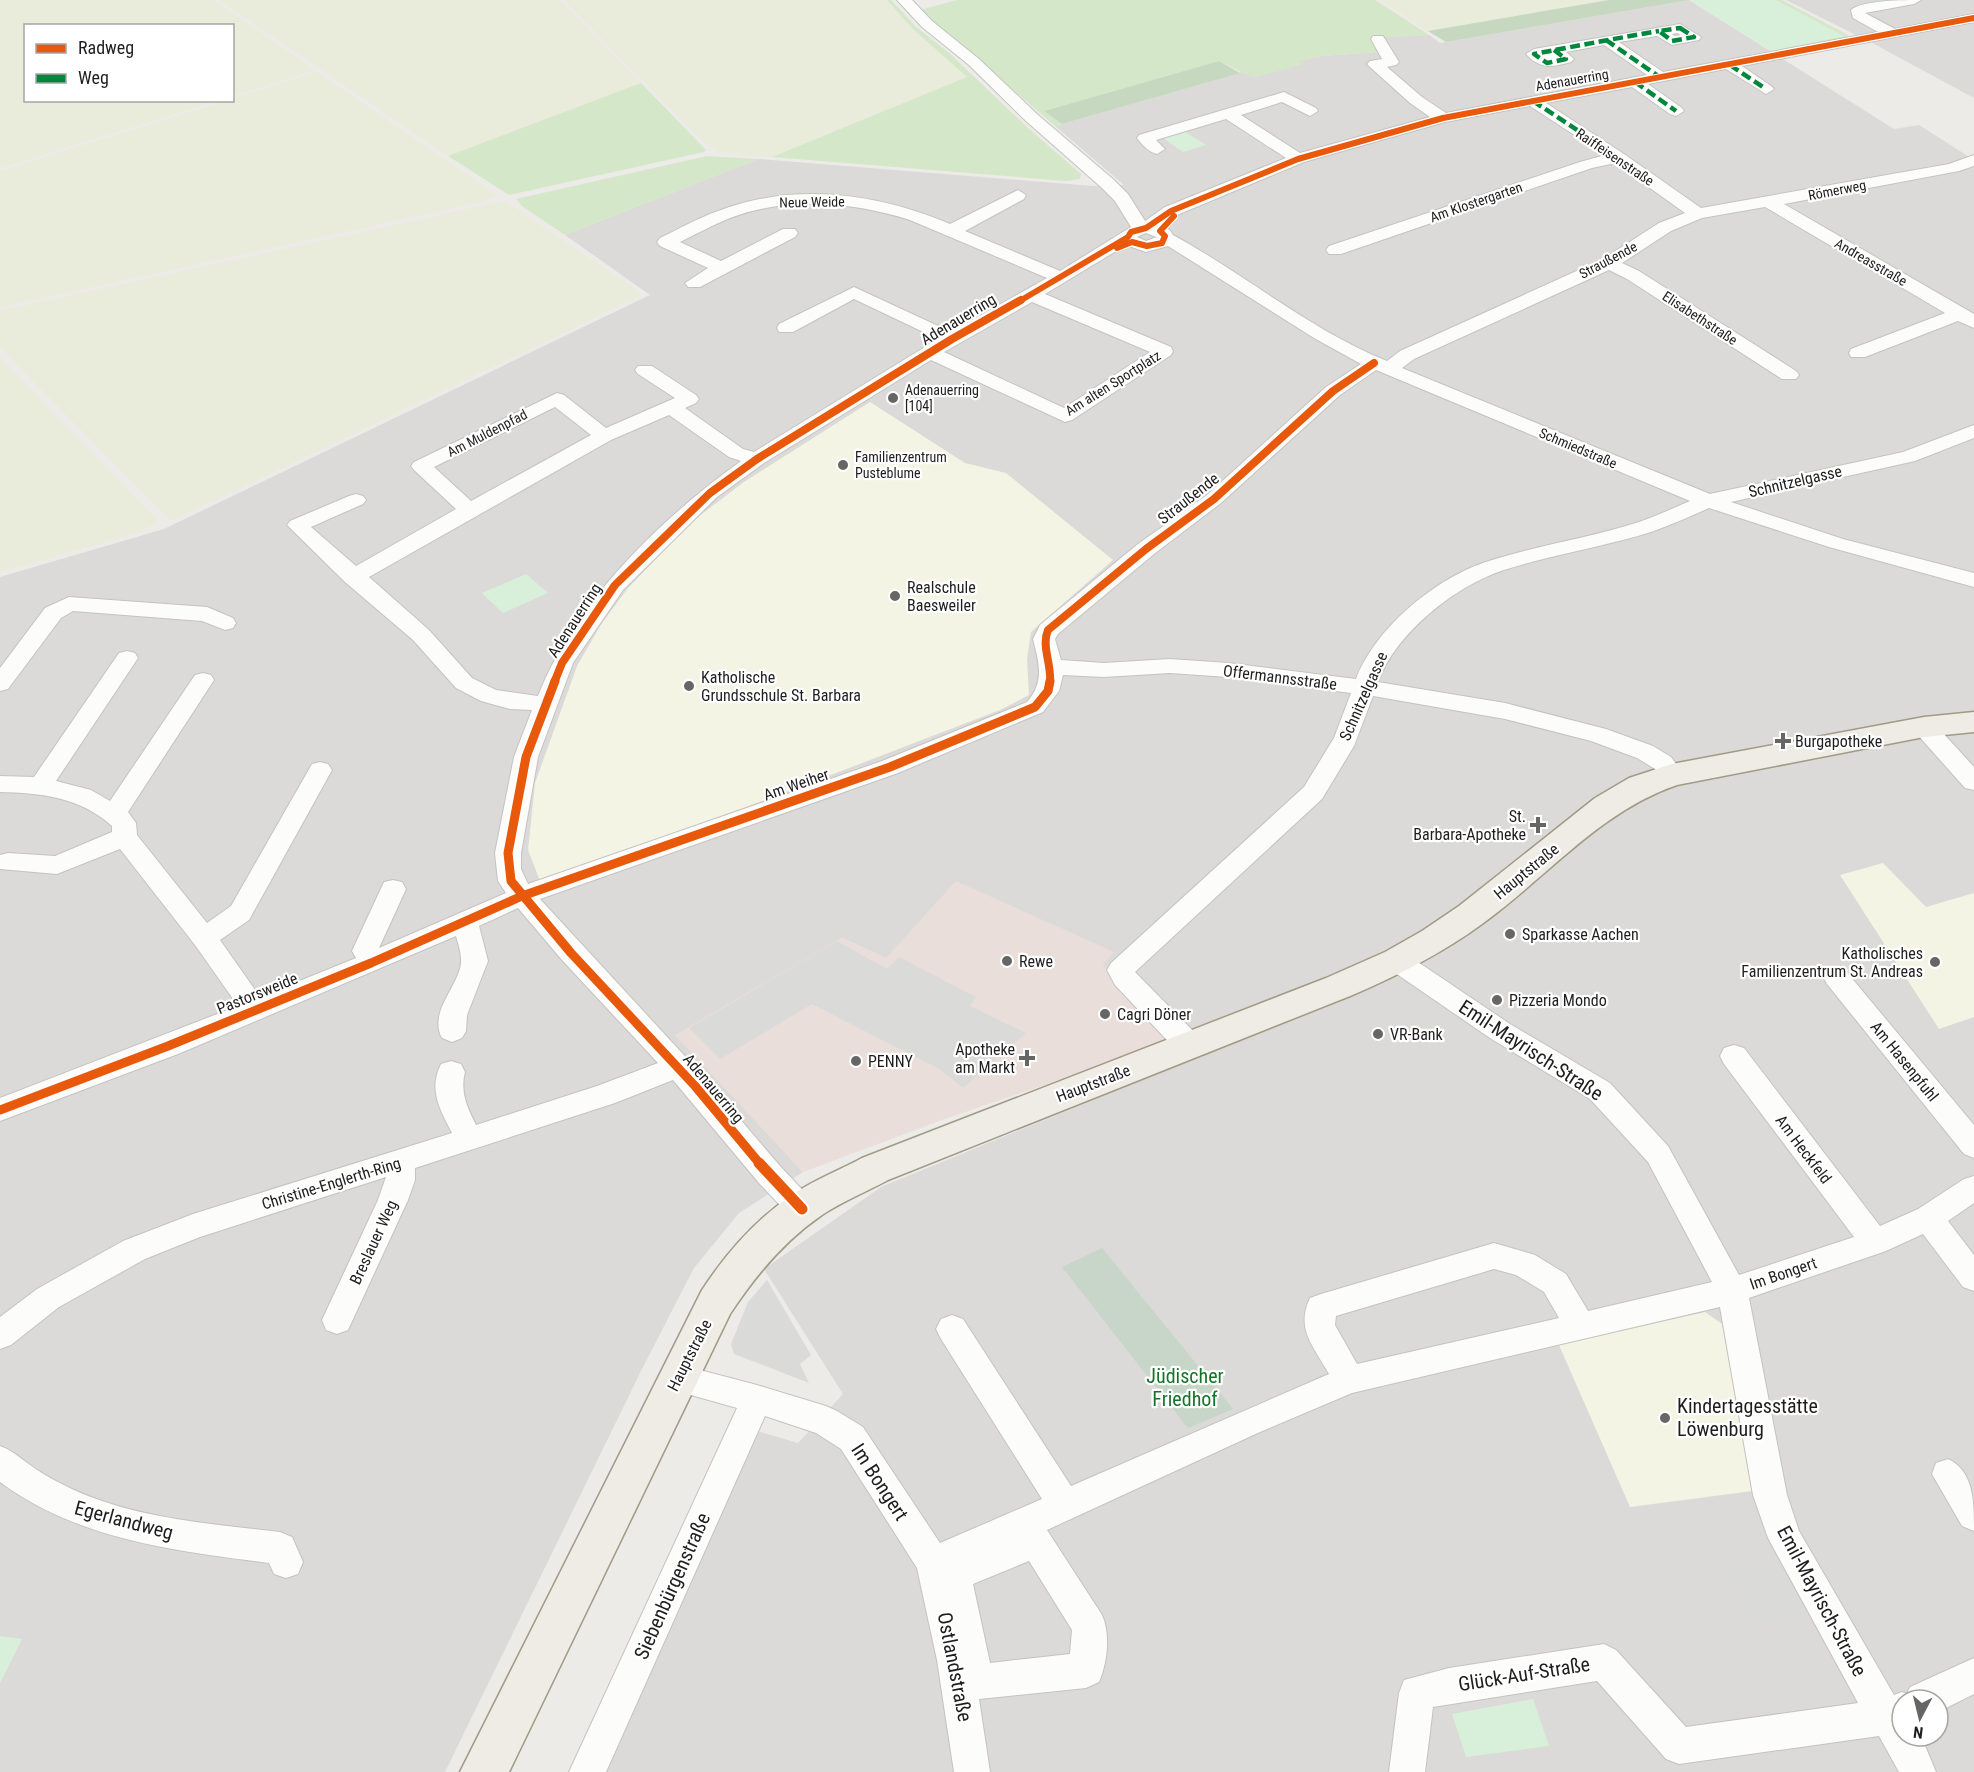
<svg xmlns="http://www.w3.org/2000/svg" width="1974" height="1772" font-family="'Roboto Condensed',sans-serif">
<rect width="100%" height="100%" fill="#ecebe7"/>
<path fill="#dbdad8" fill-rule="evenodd" d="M1689 0 1894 129 1919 125 1971 158 1974 157V712L1919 717 1637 776 1465 907 1385 954 1174 1041 1102 965 1113 952 886 958 842 938 676 1035 803 1172 739 1213 694 1268 641 1371 445 1772H0V577L164 529 650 295 565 235 758 159 1093 186 1124 185 1055 126 1242 72 1322 56 1393 51 1384 37 1429 35 1440 43Z
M1786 0H1974V98L1874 44Z
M1974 733V1772H602L757 1431 798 1443 843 1394 764 1269 881 1187 1398 975 1485 921 1617 809 1672 784 1926 738ZM1902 1700H1938V1736H1902Z"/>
<path fill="#e9deda" d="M956 881 1114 952 1102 965 1174 1041 942 1120 803 1172 675 1035 842 938 886 958Z"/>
<path fill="#f3f4e4" d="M870 402 965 463 1006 473 1113 560 1031 632 1027 659 1029 695 1000 710 784 793 540 881 528 850 535 783 577 666 602 623 628 588 690 523 744 482Z
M1883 863 1926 907 1974 893V1017L1939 1029 1840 875Z
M1705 1312 1722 1324 1753 1491 1630 1507 1559 1345Z"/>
<path fill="#dadad8" d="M837 941 887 969 899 957 976 997 970 1006 1026 1033 963 1088 941 1070 812 1004 720 1059 689 1028Z
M767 1280 811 1355 800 1364 809 1383 734 1354 731 1344 748 1302Z
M1783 1556 1811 1614 1750 1625 1725 1564Z"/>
<path fill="#e9ebdb" d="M0 0H213L315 70 233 96 232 26H26V100L217 101 0 168Z
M219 0H559L641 83 448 156Z
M564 0H887L913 29 967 77 772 157 719 152 709 147Z
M1381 0H1609L1428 31Z
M317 72 497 195 485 201 0 307V171L226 101 232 100 233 98Z
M505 201 641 293 640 296 171 521 0 347V311Z
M0 358 154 516 157 521 155 524 139 532 0 572Z"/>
<path fill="#d5e7c9" d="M887 0H891L916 27 948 52 1028 128 1081 174 1080 179 1066 181 772 157 967 77 913 29Z
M957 0H1375L1429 35 1371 38 1382 52 1322 56 1299 61 1303 64 1253 78 1219 61 1044 111 1062 124 1055 126 920 10Z
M1775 0H1782L1848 35V38L1782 50 1779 48 1843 36Z
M641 83 706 150 704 152 509 195 448 156Z
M707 156 758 159 565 235 522 206 516 199Z"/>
<path fill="#c6d8bf" d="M1609 0H1689L1446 42 1428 31Z
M1219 61 1240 73 1062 124 1044 111Z"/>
<path fill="#c7d6c9" d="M1102 1248 1233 1409 1188 1428 1062 1267Z"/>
<path fill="#d8f0da" d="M1690 0H1775L1844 36 1771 51Z
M1182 130 1206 145 1183 152 1160 136Z
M526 574 548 593 503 613 482 593Z
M0 1636 22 1639 0 1683Z
M1533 1699 1549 1746 1466 1757 1452 1714Z"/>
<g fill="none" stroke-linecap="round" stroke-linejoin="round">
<g stroke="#c3c3c1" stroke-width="2">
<path id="minor" d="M897 0H912L932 21 979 59 1038 115 1114 180 1128 194 1145 221 1165 207 1286 158 1226 119 1156 140 1165 149 1157 154C1149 152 1142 145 1137 138L1139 135 1284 92 1316 108 1318 111 1310 116 1282 102 1241 115 1300 153 1430 117 1410 103 1370 67 1367 64 1370 61 1382 59 1371 39 1373 36H1383L1399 62 1396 65 1387 67 1422 97 1446 113 1647 75 1604 45 1566 52 1574 59 1571 62C1553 67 1540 70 1526 54L1534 49 1680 24 1701 37 1699 40 1672 45 1657 36 1619 42 1663 72 1878 32 1853 18 1851 10C1862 0 1905 0 1921 0L1914 4 1865 13 1895 29 1974 14V22L1742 66 1771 86 1774 89 1766 94 1726 69 1648 84 1682 108 1684 111 1676 116 1670 114 1632 87 1546 103 1624 154 1701 208 1949 164 1974 155V166L1959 171 1784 204 1974 314V328L1958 321 1865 357H1851L1849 353 1851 349 1945 313 1765 207 1702 218 1671 231 1622 263 1639 271 1796 371 1799 375 1796 379H1782L1627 279 1609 270 1414 359 1402 368 1710 494 1903 452 1974 425V438L1915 461 1731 502 1843 539 1974 573V587L1829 547 1709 508C1691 516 1673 524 1654 531 1605 547 1553 554 1504 570 1455 586 1396 633 1378 682L1505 703 1606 729 1653 746 1671 757 1684 775 1681 781 1672 783 1663 781 1655 769 1637 758 1591 741 1505 719 1373 696 1354 746 1322 799 1135 972 1200 1038 1204 1046 1200 1054 1190 1057 1180 1054 1115 985 1107 970 1111 963 1304 787 1334 738 1351 693 1228 677 1170 673 1104 677 1063 675 1059 691 1043 712 898 773 540 899 705 1078 780 1166 812 1200 817 1209 812 1218 802 1221 792 1218 759 1183 673 1080 615 1103 415 1168V1180L408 1200 348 1330 337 1334 326 1330 322 1320 378 1200 386 1177 200 1237 145 1259 59 1307 11 1345 0 1349V1317L37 1289 123 1241 193 1214 452 1133C440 1110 428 1089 441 1064L451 1061 461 1064 465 1072C460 1092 467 1107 476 1125L597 1086 658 1063 562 960 518 908 479 926 488 961 467 1015 466 1031 462 1038 452 1042 442 1038C427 1011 463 982 461 959 461 952 458 943 456 936L178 1054 0 1121V1098L238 1006 195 945 120 849 57 874 0 869V855L8 853 55 856 112 832V826C80 797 41 793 0 792V776L34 777 119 653 127 651 135 653 138 658 56 781 91 790 110 801 195 675 203 673 211 675 214 680 128 812 136 823 137 835 207 923 231 906 312 764 320 762 328 764 332 770 249 920 220 940 260 997 356 958 352 951 384 882 393 880 402 882 406 889 379 948 506 893 498 881 495 853 514 757 532 710 510 709 481 701 456 688 413 640 345 582 287 525 290 521 349 496 356 494 363 496 366 500 363 504 311 527 356 566 456 509 414 470 411 466 414 462 557 393 564 395 606 428 675 398 638 374 635 370 638 366H652L696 395 699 399 696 403 685 408 743 449 754 452 938 339 854 299 793 332H779L777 328 779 324 854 287 951 332 1047 278 910 220C852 202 788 196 730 218 713 225 696 234 680 242L721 261 783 229H795L798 233 795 237 700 287H688L685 283 708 268 660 246 657 242 660 238C679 229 698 218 718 211 795 182 876 193 950 224L1018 190 1026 195 1024 199 965 231 1060 271 1131 227 1115 201 1102 188 1026 121 969 65 922 27ZM1677 33 1681 35 1675 36 1672 34ZM1530 106 1605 155 1580 162 1329 246 1326 250 1329 254H1341L1592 168 1615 163 1685 213 1659 223 1603 259 1400 351 1387 361C1310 330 1245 274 1173 235L1169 229 1160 227 1177 215 1304 162 1445 122ZM1146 233 1156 237H1157L1146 241 1137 237ZM1126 245 1146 252 1168 246 1314 338 1361 364 1326 387 1207 495 1138 544 1040 625 1033 639C1039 663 1045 682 1027 702L882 761 528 884 521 869V853L538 757 573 663 623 590 717 497 764 463 931 360 1065 422 1072 420 1171 355 1173 351 1171 347 1045 294ZM1032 302 1150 352 1064 408 944 352ZM1376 370 1690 501C1673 508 1657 516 1639 522 1590 538 1538 545 1489 561 1437 577 1376 627 1356 679L1228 663 1170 659 1104 663 1061 660 1055 639 1058 634 1154 554 1221 503 1340 395ZM555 407 591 435 471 501 434 467ZM669 415 729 457 741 461C660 519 575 602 538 696L496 690 472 678 429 630 369 577 611 440Z
M69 597 207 607 233 618 236 623 233 628 225 630 202 621 73 611 61 618 8 689 0 691V668L45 608Z
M1924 719 1932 721 1974 767V790L1965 788 1916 733 1912 727 1916 721Z
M1397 951 1406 954 1510 1024 1610 1083 1668 1146 1739 1275 1854 1237 1724 1064 1720 1056 1724 1048 1734 1045 1744 1048 1880 1226 1918 1209 1964 1179 1974 1176V1203L1948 1221 1974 1255V1291L1963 1287 1923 1234 1886 1251 1749 1298 1787 1495 1799 1531 1894 1695 1902 1692 1907 1694 1910 1687 1974 1658V1694L1938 1712V1700H1902V1736H1921L1936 1772H1899L1879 1736 1679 1764 1666 1759 1597 1681 1433 1707 1425 1772H1389L1399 1693 1404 1680 1449 1668 1604 1644 1616 1650 1686 1727 1858 1703 1768 1538 1753 1495 1720 1307 1352 1393 1260 1432 1047 1530 1102 1615C1111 1635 1107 1663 1099 1682L1086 1688 979 1699 990 1772H954L937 1660 917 1568 841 1449 816 1433 765 1416 606 1772H569L737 1408 666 1388 661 1378 666 1368 677 1364 757 1385 826 1406 837 1411 863 1427 940 1543 1042 1499 941 1339 936 1329 941 1319 952 1315 963 1319 1071 1486 1329 1374C1314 1347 1295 1329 1310 1298L1321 1294 1494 1243 1535 1255 1566 1274 1588 1311 1712 1282 1648 1162 1590 1099 1490 1038 1388 968 1384 961 1388 954ZM1494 1269 1516 1275 1544 1292 1559 1318 1357 1364 1335 1325 1336 1316ZM1029 1561 1072 1630 1070 1654 990 1663 973 1584Z
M1836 967 1845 970 1974 1125V1158L1964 1154 1827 984 1823 977 1827 970Z
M0 1446C12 1450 20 1458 30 1465 44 1475 59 1483 74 1490 138 1519 212 1524 280 1532L292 1537 303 1562 298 1574 286 1578 274 1574 269 1563C176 1551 78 1540 0 1482Z
M1948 1459C1974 1471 1974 1502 1974 1531L1962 1526 1932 1474 1936 1463Z"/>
</g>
<g stroke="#a09a86" stroke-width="3">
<path id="major" d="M1974 712V732L1924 737 1677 785C1600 811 1546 878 1482 924 1441 954 1397 976 1350 996L888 1180C866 1192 843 1201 822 1215 784 1241 755 1276 730 1314L509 1772H460L702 1290C727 1252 757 1218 795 1193 816 1179 840 1170 862 1158L1326 978 1385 952 1422 931 1459 906 1595 798 1629 778 1672 764 1924 717Z"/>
</g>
<use href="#minor" fill="#fcfcfb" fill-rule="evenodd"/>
<use href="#major" fill="#efece5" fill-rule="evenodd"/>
<path stroke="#00873e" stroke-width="4.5" stroke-dasharray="10 4.5" stroke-linecap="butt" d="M1680 28 1694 37 1672 41 1659 31Z
M1606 40 1661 78
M1554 50 1566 59 1547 63 1534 54C1576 46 1618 38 1659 31
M1730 65 1766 89
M1635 82 1676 111
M1533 101 1618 157"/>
<g stroke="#fff" stroke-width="8">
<path id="cycleway-far3" d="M1117 248 1132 242 1147 246 1162 243 1165 236 1160 231 1174 216
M1018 302 1128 237 1131 232 1146 228 1171 211 1298 159 1443 118 1974 18"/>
</g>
<g stroke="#fff" stroke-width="10">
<path id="cycleway-far2" d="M554 683 562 663 615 585 710 493 757 459 952 339 1021 300
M1050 683C1052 665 1041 646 1048 630L1146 549 1214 499 1333 391 1374 363"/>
</g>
<g stroke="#fff" stroke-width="13">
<path id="cycleway-far1" d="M555 681 526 757 508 853 511 881 571 953 695 1086 760 1164
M0 1110 168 1046 371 963 522 896 890 767 1035 707 1048 691 1050 681"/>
</g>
<g stroke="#fff" stroke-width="15">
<path id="cycleway" d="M759 1163 802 1209"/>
</g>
<use href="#cycleway-far3" stroke="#e8590c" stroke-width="6"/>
<use href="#cycleway-far2" stroke="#e8590c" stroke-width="8"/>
<use href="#cycleway-far1" stroke="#e8590c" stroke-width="9"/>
<use href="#cycleway" stroke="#e8590c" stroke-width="11"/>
</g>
<g fill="#666664" stroke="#fff" stroke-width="2">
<circle cx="893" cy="398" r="6"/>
<circle cx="843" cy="465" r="6"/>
<circle cx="895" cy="596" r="6"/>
<circle cx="689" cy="686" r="6"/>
<path d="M1780 732h6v6h6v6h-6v6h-6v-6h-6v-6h6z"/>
<path d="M1535 816h6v6h6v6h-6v6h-6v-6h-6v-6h6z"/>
<circle cx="1510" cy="934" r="6"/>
<circle cx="1007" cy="961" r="6"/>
<circle cx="1935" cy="962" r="6"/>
<circle cx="1497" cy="1000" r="6"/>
<circle cx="1105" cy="1014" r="6"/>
<circle cx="1378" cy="1034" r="6"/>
<path d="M1024 1049h6v6h6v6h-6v6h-6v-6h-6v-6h6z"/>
<circle cx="856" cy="1061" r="6"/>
<circle cx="1665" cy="1418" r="6"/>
</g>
<g text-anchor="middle" stroke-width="4.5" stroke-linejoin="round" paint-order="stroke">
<g font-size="14" fill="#1e1e1e" stroke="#fff">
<text transform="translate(1572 80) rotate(-10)" y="5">Adenauerring</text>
<text transform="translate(1615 157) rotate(34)" y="5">Raiffeisenstraße</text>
<text transform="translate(1837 190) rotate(-11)" y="5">Römerweg</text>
<text transform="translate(812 202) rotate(-1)" y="5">Neue Weide</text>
<text transform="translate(1476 202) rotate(-19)" y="5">Am Klostergarten</text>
<text transform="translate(1608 260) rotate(-28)" y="5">Straußende</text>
<text transform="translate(1871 262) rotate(30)" y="5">Andreasstraße</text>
<text transform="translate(1700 318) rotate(33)" y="5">Elisabethstraße</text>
<text transform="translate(1113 383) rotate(-32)" y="5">Am alten Sportplatz</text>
<text transform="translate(487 433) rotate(-27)" y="5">Am Muldenpfad</text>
<text transform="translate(1578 448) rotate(23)" y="5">Schmiedstraße</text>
</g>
<g font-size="14" fill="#1e1e1e" stroke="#fff" text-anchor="start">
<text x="905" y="395">Adenauerring<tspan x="905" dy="16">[104]</tspan></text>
<text x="855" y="462">Familienzentrum<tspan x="855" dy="16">Pusteblume</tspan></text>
</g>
<g font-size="16" fill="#1e1e1e" stroke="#fff">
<text transform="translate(958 319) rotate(-31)" y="6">Adenauerring</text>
<text transform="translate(1795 481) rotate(-13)" y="6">Schnitzelgasse</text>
<text transform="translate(1188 498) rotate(-38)" y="6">Straußende</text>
<text transform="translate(574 620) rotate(-57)" y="6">Adenauerring</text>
<text transform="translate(1280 677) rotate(7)" y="6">Offermannsstraße</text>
<text transform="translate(1363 696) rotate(-66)" y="6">Schnitzelgasse</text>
<text transform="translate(796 784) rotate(-19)" y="6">Am Weiher</text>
<text transform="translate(1526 871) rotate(-39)" y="6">Hauptstraße</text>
<text transform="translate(257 993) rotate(-22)" y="6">Pastorsweide</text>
<text transform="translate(1905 1061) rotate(51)" y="6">Am Hasenpfuhl</text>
<text transform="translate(1093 1083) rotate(-21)" y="6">Hauptstraße</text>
<text transform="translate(714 1088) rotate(50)" y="6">Adenauerring</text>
<text transform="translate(1804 1149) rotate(53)" y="6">Am Heckfeld</text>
<text transform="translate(331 1183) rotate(-17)" y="6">Christine-Englerth-Ring</text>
<text transform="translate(373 1242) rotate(-65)" y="6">Breslauer Weg</text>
<text transform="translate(1783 1273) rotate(-19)" y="6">Im Bongert</text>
<text transform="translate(689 1355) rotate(-63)" y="6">Hauptstraße</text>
</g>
<g font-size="16" fill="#1e1e1e" stroke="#fff" text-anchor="start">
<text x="907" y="593">Realschule<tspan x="907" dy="18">Baesweiler</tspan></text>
<text x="701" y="683">Katholische<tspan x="701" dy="18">Grundsschule St. Barbara</tspan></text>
<text x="1795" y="747">Burgapotheke</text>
<text x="1526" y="822" text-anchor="end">St.<tspan x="1526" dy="18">Barbara-Apotheke</tspan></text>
<text x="1522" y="940">Sparkasse Aachen</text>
<text x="1923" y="959" text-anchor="end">Katholisches<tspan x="1923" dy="18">Familienzentrum St. Andreas</tspan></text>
<text x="1019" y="967">Rewe</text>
<text x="1509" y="1006">Pizzeria Mondo</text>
<text x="1117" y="1020">Cagri Döner</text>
<text x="1390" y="1040">VR-Bank</text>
<text x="1015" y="1055" text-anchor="end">Apotheke<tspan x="1015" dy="18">am Markt</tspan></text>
<text x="868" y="1067">PENNY</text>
</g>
<g font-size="20" fill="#1e1e1e" stroke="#fff">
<text transform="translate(1531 1050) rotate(33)" y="7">Emil-Mayrisch-Straße</text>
<text transform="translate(880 1482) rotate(57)" y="7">Im Bongert</text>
<text transform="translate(124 1520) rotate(15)" y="7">Egerlandweg</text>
<text transform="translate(672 1586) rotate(-66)" y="7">Siebenbürgenstraße</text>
<text transform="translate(1822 1601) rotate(62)" y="7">Emil-Mayrisch-Straße</text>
<text transform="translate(955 1667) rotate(79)" y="7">Ostlandstraße</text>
<text transform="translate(1524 1674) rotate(-9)" y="7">Glück-Auf-Straße</text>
</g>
<g font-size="20" fill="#177229" stroke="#fff">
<text x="1185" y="1383">Jüdischer<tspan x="1185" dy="23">Friedhof</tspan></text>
</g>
<g font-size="20" fill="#1e1e1e" stroke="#fff" text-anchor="start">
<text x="1677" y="1413">Kindertagesstätte<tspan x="1677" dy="23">Löwenburg</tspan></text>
</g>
</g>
<rect x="24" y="24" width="210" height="78" fill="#ffffff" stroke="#a5a5a5" stroke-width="1.5"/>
<rect x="36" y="44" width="30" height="9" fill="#e8590c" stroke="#a5a5a5" stroke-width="1.5"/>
<text x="78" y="54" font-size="18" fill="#1e1e1e">Radweg</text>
<rect x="36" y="74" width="30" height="9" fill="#00873e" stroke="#a5a5a5" stroke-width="1.5"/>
<text x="78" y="84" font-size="18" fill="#1e1e1e">Weg</text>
<g transform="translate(1920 1718) rotate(187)"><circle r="28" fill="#ffffff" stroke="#a5a5a5" stroke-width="1.5"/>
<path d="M0-4.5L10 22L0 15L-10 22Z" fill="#666664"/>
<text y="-9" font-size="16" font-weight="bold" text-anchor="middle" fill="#1e1e1e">N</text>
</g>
</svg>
